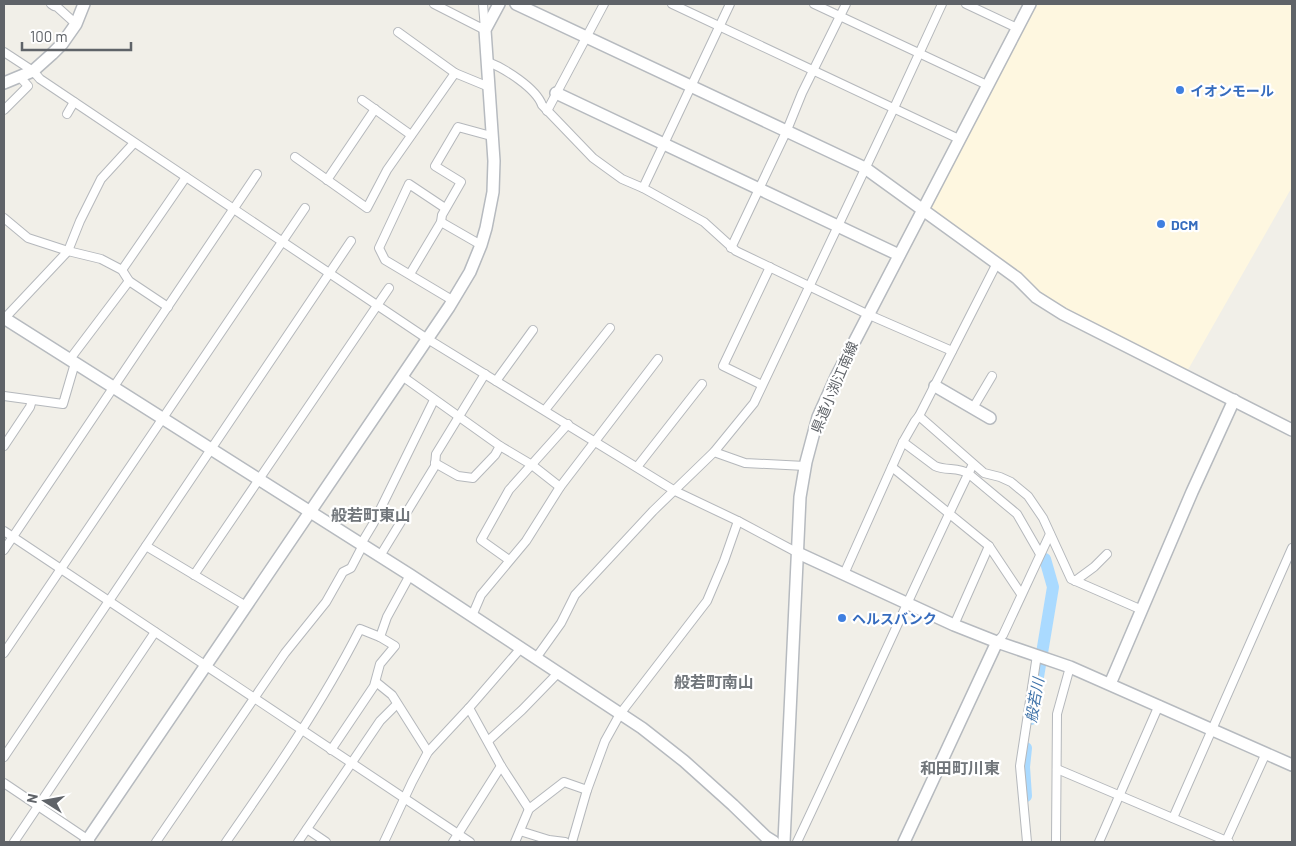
<svg xmlns="http://www.w3.org/2000/svg" width="1296" height="846" font-family="Barlow,'Noto Sans JP',sans-serif">
	<rect width="100%" height="100%" fill="#f1efe8"/>
	<polygon fill="#fef7e0" points="1029,4 1292,4 1292,187 1185,375 1063,314 922,210"/>
	<g fill="none" stroke-linecap="round" stroke-linejoin="round">
		<g stroke="#aadaff" stroke-width="12">
			<polyline points="1031,719 1053,587 1045,559"/>
			<polyline points="1026,748 1024,767 1026,796"/>
		</g>
		<g stroke="#b5b8bc" stroke-width="10">
			<g id="street">
				<polyline points="51,4 54,6 55,5 76,24"/>
				<polyline points="434,4 485,30 483,4"/>
				<polyline points="672,4 959,139"/>
				<polyline points="730,4 643,188 704,222 736,251 867,314 952,351"/>
				<polyline points="814,4 987,85"/>
				<polyline points="966,4 1017,28"/>
				<polyline points="398,32 455,73"/>
				<polyline points="4,52 33,71 40,79 426,338 675,491 738,521 798,553"/>
				<path d="M488,62C504,68 536,88 542,105L593,158L622,179L643,188"/>
				<polyline points="362,100 411,135"/>
				<polyline points="4,110 28,86 20,77"/>
				<polyline points="547,111 604,4"/>
				<polyline points="67,114 74,102"/>
				<polyline points="295,157 367,208 387,170 455,73 489,87"/>
				<polyline points="327,180 375,109"/>
				<polyline points="445,208 409,184 379,248 385,260 452,300"/>
				<polyline points="4,218 28,238 68,251 101,259 122,270 129,281 168,307"/>
				<polyline points="441,222 481,245"/>
				<polyline points="731,248 787,130 802,93 846,4"/>
				<polyline points="122,270 186,177"/>
				<polyline points="410,274 441,222 442,215 461,182 435,166 458,127 491,136"/>
				<polyline points="4,319 68,251 80,221 101,179 134,143"/>
				<polyline points="70,359 129,281"/>
				<polyline points="402,376 500,446 532,465 560,487"/>
				<polyline points="496,381 533,330"/>
				<polyline points="762,385 723,366 770,267"/>
				<polyline points="4,396 63,404 75,363"/>
				<polyline points="973,408 992,376"/>
				<polyline points="545,410 610,328"/>
				<polyline points="919,416 984,473 1000,477 1011,482 1028,496 1043,518 1071,579 1142,610"/>
				<path d="M903,442L935,466C946,471 959,467 969,474L1017,514L1040,554"/>
				<polyline points="4,446 30,407 32,400"/>
				<polyline points="714,452 745,463 805,466"/>
				<polyline points="435,463 458,476 473,478 495,455 500,446"/>
				<polyline points="637,467 702,384"/>
				<polyline points="892,467 989,546 1021,594"/>
				<polyline points="4,531 470,842"/>
				<polyline points="361,544 373,524 434,400"/>
				<polyline points="146,546 246,606"/>
				<polyline points="4,550 257,174"/>
				<polyline points="380,556 435,466 436,454 485,374"/>
				<polyline points="509,560 481,540 509,490 568,424"/>
				<polyline points="844,574 903,442 915,421 919,416 997,263"/>
				<polyline points="194,575 389,288"/>
				<polyline points="1075,581 1094,567 1107,554"/>
				<polyline points="472,616 481,595 526,541 560,487 658,359"/>
				<polyline points="954,625 989,546"/>
				<polyline points="997,642 1003,635 1050,534"/>
				<polyline points="4,653 305,208"/>
				<polyline points="536,658 561,623 575,595 653,511 714,452 754,403 894,108 942,4"/>
				<polyline points="376,682 392,695 428,752"/>
				<polyline points="469,708 501,766 529,809"/>
				<polyline points="488,741 522,710 558,673"/>
				<polyline points="331,750 374,686 380,664 395,646 380,637 387,617 410,575"/>
				<polyline points="4,757 351,241"/>
				<polyline points="1057,769 1229,842"/>
				<polyline points="4,783 90,841"/>
				<polyline points="1173,818 1292,548"/>
				<polyline points="307,829 326,842"/>
				<polyline points="520,831 549,840 565,842"/>
				<polyline points="1226,841 1266,753"/>
				<polyline points="14,842 155,632"/>
				<polyline points="156,842 285,653 326,602 343,572 351,568 363,545"/>
				<path d="M226,842C274,773 322,704 360,629L380,637"/>
				<polyline points="298,842 380,721 397,704"/>
				<polyline points="384,842 412,782 428,752 469,708 521,648"/>
				<polyline points="453,842 501,766"/>
				<polyline points="515,842 529,809 564,782 587,790 605,741 620,714 707,601 724,561 738,521"/>
				<polyline points="572,842 587,790"/>
				<path d="M797,842C857,716 912,589 973,464"/>
				<polyline points="1027,842 1020,766 1037,655"/>
				<polyline points="1056,842 1057,714 1070,667"/>
				<polyline points="1099,842 1159,705"/>
			</g>
		</g>
		<g stroke="#b6babf" stroke-width="14">
			<g id="secondary">
				<polyline points="516,4 865,168 1017,278 1036,297 1063,314 1292,430"/>
				<polyline points="4,83 33,71 52,54 62,44 76,24 84,4"/>
				<polyline points="556,93 899,255"/>
				<polyline points="4,318 410,575 642,728 684,761 733,805 766,837 774,842"/>
				<polyline points="935,386 990,418"/>
				<polyline points="798,553 954,625 997,642 1070,667 1292,765"/>
				<polyline points="1110,684 1192,492 1234,400"/>
				<polyline points="86,842 449,307 470,272 481,245 486,228 493,192 494,161 485,30 499,4"/>
				<polyline points="784,842 800,497 806,462 818,417 836,377 1030,4"/>
				<polyline points="904,842 997,642"/>
			</g>
		</g>
		<use href="#street" stroke="#fff" stroke-width="8"/>
		<use href="#secondary" stroke="#fff" stroke-width="11"/>
	</g>
	<g fill="#3f7fe0" stroke="#fff" stroke-width="2">
		<circle cx="1180" cy="90" r="5"/>
		<circle cx="1161" cy="224" r="5"/>
		<circle cx="842" cy="618" r="5"/>
	</g>
	<g text-anchor="middle" dominant-baseline="central" stroke-width="4.5" stroke-linejoin="round" paint-order="stroke">
		<g font-size="14" font-weight="bold" fill="#366cbe" stroke="#fff" text-anchor="start">
			<text x="1190" y="90">イオンモール</text>
			<text x="1171" y="224">DCM</text>
			<text x="852" y="618">ヘルスバンク</text>
		</g>
		<g font-size="14" fill="#5f6368" stroke="#fff">
			<text transform="translate(834 387) rotate(-67)">県道小渕江南線</text>
		</g>
		<g font-size="15" font-style="italic" fill="#4174aa" stroke="#fff">
			<text transform="translate(1034 700) rotate(-80)">般若川</text>
		</g>
		<g font-size="16" font-weight="bold" fill="#70757a" stroke="#fff">
			<text x="371" y="514">般若町東山</text>
			<text x="714" y="681">般若町南山</text>
			<text x="960" y="767">和田町川東</text>
		</g>
	</g>
	<rect width="1296" height="846" fill="none" stroke="#5f6368" stroke-width="10"/>
	<g transform="translate(45 801) rotate(281)" stroke="#ffffff" stroke-width="4" paint-order="stroke">
	<path d="M0-4L9 19L0 12L-9 19Z" fill="#5f6368"/>
	<text y="-8" font-size="14" font-weight="bold" text-anchor="middle" fill="#5f6368">N</text>
	</g>
	<path d="M22 42v8h109v-8" fill="none" stroke="#5f6368" stroke-width="2.5"/>
	<text x="30" y="42" font-size="15" fill="#5f6368" stroke="#ffffff" stroke-width="4" paint-order="stroke">100 m</text>
</svg>
